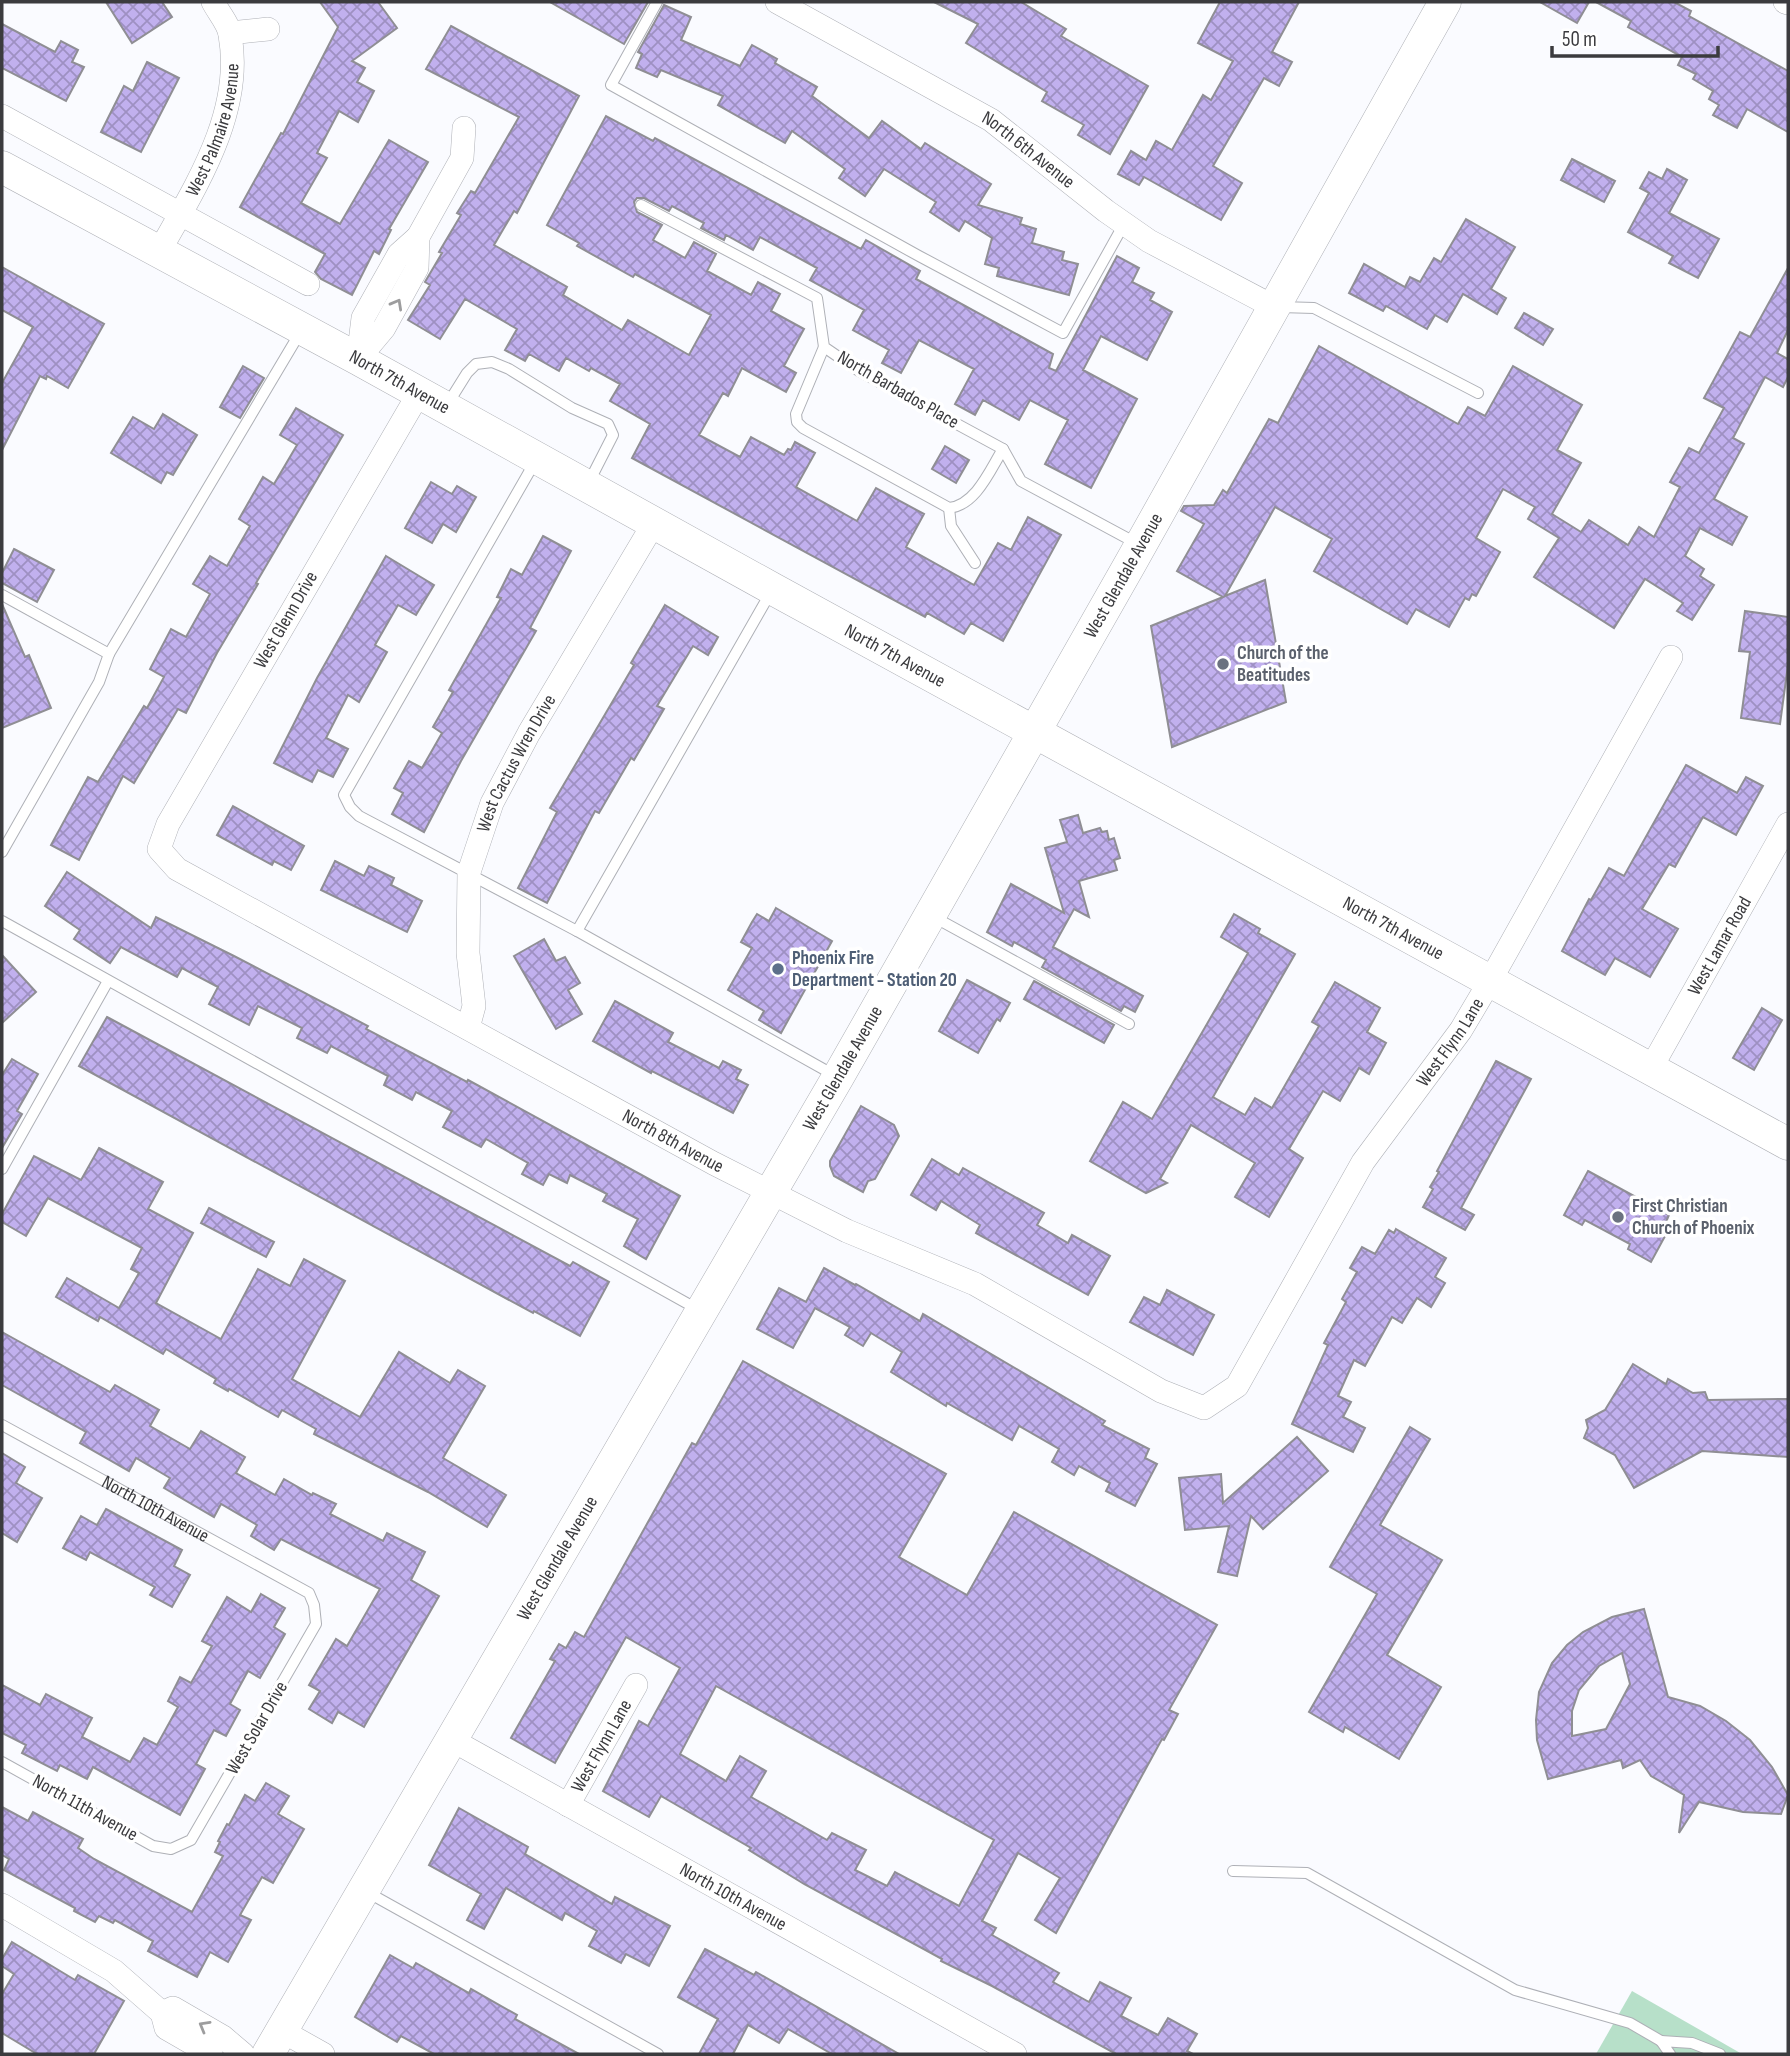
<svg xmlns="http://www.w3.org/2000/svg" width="1790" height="2056" font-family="'Sofia Sans Condensed',sans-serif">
	<defs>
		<pattern id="building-cross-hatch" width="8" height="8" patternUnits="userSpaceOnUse" patternTransform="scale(1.75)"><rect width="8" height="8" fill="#c1b0ee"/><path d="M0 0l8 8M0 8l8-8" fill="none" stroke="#9e90c2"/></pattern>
	</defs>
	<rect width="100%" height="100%" fill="#fafbff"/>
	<polygon fill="#b7e0c9" points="1632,1991 1742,2054 1596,2054"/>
	<g fill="url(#building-cross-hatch)" stroke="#8f8e94" stroke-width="2" fill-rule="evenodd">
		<polygon points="106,2 162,2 172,17 132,43"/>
		<polygon points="320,2 378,2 397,28 352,61 365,68 357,82 374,91 358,122 339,111 317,153 327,158 301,203 340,224 389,140 428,162 389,229 391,230 379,254 374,251 352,295 321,279 315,272 325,254 240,207 281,133 283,134 338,27"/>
		<polygon points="550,2 648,2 624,44"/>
		<polygon points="934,2 1021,2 1066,29 1061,36 1148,86 1110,154 1078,135 1084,125 1042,101 1047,92 966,43 978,24"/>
		<polygon points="1220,2 1299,2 1272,52 1292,62 1279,86 1264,78 1213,166 1242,183 1221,220 1144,177 1139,185 1118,174 1131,151 1146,160 1156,141 1172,150 1203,95 1211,100 1233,61 1198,43"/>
		<polygon points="1540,2 1589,2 1577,23"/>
		<polygon points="1596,2 1674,2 1691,11 1689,16 1788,71 1788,132 1747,109 1737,128 1713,115 1719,105 1709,99 1713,91 1693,79 1696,74 1678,65 1682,57 1628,27 1631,21"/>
		<polygon points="664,5 691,17 681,40 740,66 752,45 777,59 775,63 817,87 812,96 869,138 882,121 921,149 925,143 991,184 978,205 1022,218 1020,224 1036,229 1032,243 1064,252 1062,260 1078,264 1069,295 997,276 999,268 985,264 992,238 965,221 959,231 930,212 936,202 884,169 865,196 839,178 845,169 792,131 785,143 718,105 723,96 661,70 657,77 636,68 642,54 638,52"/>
		<polygon points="2,24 55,52 61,41 78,50 72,62 84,67 66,101 2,68"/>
		<polygon points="451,26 579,96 517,213 514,211 494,245 567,287 563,295 622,330 628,320 689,355 711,315 635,274 633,277 577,246 579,243 547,225 606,116 653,141 655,138 861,249 866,240 920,271 916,279 1053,354 1049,368 1056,371 1117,256 1139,268 1132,282 1154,293 1150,300 1172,312 1147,360 1101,336 1083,370 1137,399 1091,488 1045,464 1068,420 1030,400 1019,420 983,400 975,415 955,404 974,369 919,340 901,373 882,363 889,350 853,330 864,310 810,280 817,268 760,237 753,250 726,235 724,240 701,228 704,223 672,206 669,211 644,198 637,198 634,202 637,212 662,225 653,240 685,258 694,242 716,254 707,271 751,295 758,282 780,294 771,311 804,329 784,366 796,373 786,392 742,368 728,396 723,393 699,435 740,457 751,437 784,455 788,449 791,450 795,442 815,453 796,487 857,521 876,488 924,514 906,547 974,585 998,543 1011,550 1028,517 1061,535 1003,641 971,623 964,634 927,613 925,617 632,458 650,424 610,401 620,384 591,368 589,371 566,358 559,371 529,354 525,361 505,350 517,329 465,299 440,339 408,320 430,285 425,282 442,253 439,252 461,215 457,213 471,191 475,193 519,117 426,69"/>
		<polygon points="147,62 179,78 141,152 101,132 124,86 133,91"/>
		<polygon points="1572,159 1615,181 1604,202 1561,180"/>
		<polygon points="1667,169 1687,180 1669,213 1719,239 1698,278 1669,263 1673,256 1628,232 1649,193 1640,188 1649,172 1662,179"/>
		<polygon points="1466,219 1515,247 1491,289 1506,298 1497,314 1463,294 1447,322 1435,315 1427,329 1386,306 1383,311 1349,293 1364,264 1405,287 1410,277 1420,282 1434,258 1441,262"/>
		<polygon points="2,267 104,324 68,388 47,376 46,379 40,376 2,450 2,383 33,327 2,310"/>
		<polygon points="1788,268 1788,330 1777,353 1788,359 1788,377 1783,387 1765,377 1733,438 1744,444 1714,499 1747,517 1732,545 1700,528 1685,556 1704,569 1700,576 1714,585 1692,620 1677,611 1683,603 1645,579 1614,628 1534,577 1559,538 1528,519 1535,507 1503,489 1476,538 1500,552 1476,596 1472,594 1469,600 1465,598 1449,627 1416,609 1407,624 1314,571 1332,539 1275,507 1225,596 1265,580 1286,702 1172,747 1151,626 1223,597 1177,571 1204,524 1181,511 1184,506 1214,505 1223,490 1227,493 1269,419 1278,423 1319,346 1458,424 1468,407 1485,416 1513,366 1582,405 1557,450 1581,463 1552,514 1581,532 1589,520 1628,545 1639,527 1654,537 1680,487 1670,482 1689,448 1699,453 1724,408 1704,398 1740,332 1750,337"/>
		<polygon points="1524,313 1553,329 1543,345 1515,328"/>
		<polygon points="243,366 264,378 240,418 220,407"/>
		<polygon points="296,408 343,435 256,583 258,584 217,653 186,713 178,709 134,783 123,776 79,860 51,845 88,777 98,782 144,706 147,708 164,677 150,669 171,629 186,637 210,594 193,584 210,556 227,566 250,526 239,519 263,477 274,484 297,445 280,435"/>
		<polygon points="163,414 197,435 173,475 167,472 161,483 111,453 133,417 154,429"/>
		<polygon points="945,446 969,460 956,483 932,469"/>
		<polygon points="431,482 452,494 457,486 476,497 456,532 443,524 432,543 405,528"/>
		<polygon points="543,536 571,551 530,628 536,631 461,761 424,832 392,814 403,793 394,788 409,761 422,768 442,733 433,727 453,692 449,690 501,598 497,597 511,569 522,575"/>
		<polygon points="14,549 54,570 37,602 2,583 2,573"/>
		<polygon points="386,556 434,585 416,615 398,605 375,645 387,652 359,702 348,695 326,738 348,749 333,777 318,770 312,782 274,763 317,678"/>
		<polygon points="2,604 25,657 29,655 51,708 2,728"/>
		<polygon points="665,605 718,637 708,655 693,646 657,706 664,709 634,760 631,758 599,813 595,811 547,903 518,888 557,812 550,808 634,665 631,663"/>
		<polygon points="1745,611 1788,617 1788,665 1780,724 1741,718 1750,652 1739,651"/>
		<polygon points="1686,765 1737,793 1746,777 1763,786 1736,835 1703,817 1675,867 1669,864 1642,909 1678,929 1650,977 1615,958 1605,975 1562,951 1589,899 1591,900 1609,868 1624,876"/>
		<polygon points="233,806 304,846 291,870 274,861 272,865 217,835"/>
		<polygon points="1078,815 1083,833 1100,828 1102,832 1107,831 1109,840 1114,838 1120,858 1114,860 1117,870 1079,881 1089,917 1074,909 1053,947 1143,996 1135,1012 1124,1006 1121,1011 1042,967 1046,960 1014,942 1012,946 987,932 1011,884 1064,913 1045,848 1067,842 1060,820"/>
		<polygon points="335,861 364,876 369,866 394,878 391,885 422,901 407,932 321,890"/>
		<polygon points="67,872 151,928 156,917 234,956 368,1026 366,1029 467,1082 468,1080 680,1196 646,1259 624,1246 638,1219 603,1201 607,1194 570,1175 567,1183 549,1174 543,1185 522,1174 528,1163 486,1139 481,1147 443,1127 452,1111 416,1092 412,1100 384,1085 388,1076 331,1046 327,1053 297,1038 302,1028 258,1006 249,1025 209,1004 218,987 182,968 177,977 121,947 110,963 74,939 80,930 45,906"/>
		<polygon points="776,908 832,941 781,1033 759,1020 764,1011 728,990 752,948 741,942 752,922 757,914 769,921"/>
		<polygon points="1234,914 1260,929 1258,933 1295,954 1213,1097 1245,1115 1255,1098 1272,1108 1319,1026 1312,1022 1335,982 1380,1008 1367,1032 1386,1043 1369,1074 1359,1068 1340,1101 1323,1091 1289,1149 1303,1158 1269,1217 1235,1197 1255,1163 1191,1125 1160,1179 1167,1183 1146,1193 1090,1161 1123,1102 1152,1119 1248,953 1221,937"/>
		<polygon points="544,939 556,961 565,957 580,983 568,990 582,1014 556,1029 514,956"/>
		<polygon points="2,955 36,992 2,1023"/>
		<polygon points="967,980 1010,1003 1000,1021 997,1019 978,1053 939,1031"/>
		<polygon points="1034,981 1114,1025 1104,1043 1024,999"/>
		<polygon points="615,1001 673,1033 668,1042 719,1068 723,1061 741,1070 736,1079 748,1085 733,1113 652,1071 651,1073 593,1041"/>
		<polygon points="1762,1008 1782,1020 1754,1070 1733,1058"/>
		<polygon points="107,1017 570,1266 573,1262 609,1282 580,1336 534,1311 533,1313 79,1066"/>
		<polygon points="12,1059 38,1074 17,1111 22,1114 2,1148 2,1075"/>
		<polygon points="1496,1061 1531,1079 1461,1208 1474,1215 1465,1230 1423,1207 1433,1189 1430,1187 1439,1172 1437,1171"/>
		<polygon points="861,1106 894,1125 899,1136 875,1179 868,1181 863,1192 834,1176 830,1166 830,1161"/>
		<polygon points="99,1148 163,1182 148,1209 193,1233 156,1303 221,1339 258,1269 290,1286 304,1259 345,1281 292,1379 360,1417 399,1352 450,1383 458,1370 485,1386 443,1458 506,1495 487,1527 428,1492 314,1434 316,1429 282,1410 278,1417 229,1389 228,1391 214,1383 216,1379 166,1349 163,1354 100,1317 98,1321 56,1297 67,1278 119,1308 139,1273 131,1269 142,1248 48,1198 26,1236 2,1222 2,1214 34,1156 81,1180"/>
		<polygon points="932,1159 959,1175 963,1168 1044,1213 1037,1225 1068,1243 1072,1235 1110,1256 1088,1295 976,1233 980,1225 941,1201 936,1210 911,1195"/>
		<polygon points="1588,1171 1669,1215 1666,1222 1671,1225 1651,1262 1628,1249 1630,1244 1585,1220 1582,1225 1564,1215"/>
		<polygon points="209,1208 274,1242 266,1257 201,1223"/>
		<polygon points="1396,1229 1446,1258 1435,1277 1445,1283 1431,1307 1417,1298 1402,1323 1392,1317 1365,1366 1354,1360 1338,1396 1351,1402 1343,1417 1365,1428 1353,1452 1292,1424 1328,1345 1324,1343 1346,1302 1342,1299 1357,1272 1350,1268 1362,1247 1375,1254 1389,1230 1394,1233"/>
		<polygon points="824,1268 855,1285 856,1284 920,1321 923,1314 1105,1421 1102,1425 1149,1449 1145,1458 1157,1464 1135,1506 1106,1491 1110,1483 1079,1466 1074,1475 1052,1462 1059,1449 1019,1426 1012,1440 947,1403 946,1406 891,1372 902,1352 871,1333 863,1346 845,1335 850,1327 815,1308 793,1348 757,1329 779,1288 806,1302"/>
		<polygon points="1167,1290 1214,1315 1193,1355 1130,1322 1144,1297 1160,1305"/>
		<polygon points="2,1332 110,1392 115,1385 159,1410 150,1426 190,1449 201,1431 245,1457 236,1473 275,1495 284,1479 312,1495 313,1493 336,1504 330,1514 383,1541 387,1533 425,1552 411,1580 439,1596 364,1727 338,1712 332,1723 309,1709 320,1691 309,1685 336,1639 347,1646 380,1589 281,1539 274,1550 251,1536 257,1525 221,1504 214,1517 164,1488 170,1478 136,1458 129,1471 80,1443 86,1432 2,1385"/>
		<path d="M743,1361L946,1474L899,1557L967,1595L1014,1512L1217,1625L1169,1710L1178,1714L1164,1740L1162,1739L1056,1933L1035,1920L1060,1878L1018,1853L982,1921L996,1928L992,1935L1059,1973L1053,1982L1089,2002L1100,1982L1131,1998L1121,2016L1158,2035L1168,2018L1197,2034L1187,2051L1193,2054H1116L992,1986L941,1961L942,1959L804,1884L749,1850L751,1848L661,1796L649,1817L603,1791L639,1721L648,1726L680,1668L626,1637L555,1763L511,1738L555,1661L550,1659L559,1644L566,1648L575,1632L584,1637L692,1443L696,1445ZM716,1686L994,1840L959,1906L895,1872L887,1886L855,1870L866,1850L832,1833L827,1840L751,1797L766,1771L740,1756L726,1781L680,1754Z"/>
		<polygon points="1633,1364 1666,1384 1668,1379 1693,1393 1705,1392 1708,1400 1788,1399 1788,1457 1702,1451 1634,1488 1615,1455 1584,1438 1588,1428 1586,1420 1605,1410"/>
		<polygon points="1410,1427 1430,1439 1380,1525 1442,1560 1387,1655 1441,1687 1399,1759 1345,1727 1343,1732 1309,1712 1377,1594 1330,1567"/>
		<polygon points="1297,1437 1328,1471 1263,1529 1251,1516 1237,1576 1218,1572 1229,1526 1185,1530 1179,1478 1221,1474 1223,1503"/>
		<polygon points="2,1453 25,1467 16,1483 42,1498 17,1542 2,1533"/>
		<polygon points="106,1509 182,1550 174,1566 190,1575 172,1607 150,1595 155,1587 90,1552 86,1560 63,1548 81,1516 97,1525"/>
		<polygon points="261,1594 285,1608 274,1627 285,1634 260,1678 248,1671 230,1704 240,1710 226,1736 214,1730 196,1764 205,1769 180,1815 93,1767 87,1779 60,1765 57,1771 22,1753 26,1745 2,1733 2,1685 40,1705 46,1694 92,1718 82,1737 130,1762 144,1738 157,1745 178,1707 168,1701 180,1677 191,1683 212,1646 202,1641 227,1597 251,1612"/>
		<path d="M1644,1609L1668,1697L1700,1706L1726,1721L1750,1740L1772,1767L1788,1795L1781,1814L1743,1812L1699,1802L1679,1833L1684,1795L1651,1776L1640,1760L1623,1768L1621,1760L1548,1779L1537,1740L1536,1720L1539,1692L1552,1663L1567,1645L1583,1632L1612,1617ZM1622,1653L1630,1684L1606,1729L1572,1736V1711L1579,1690L1599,1666Z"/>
		<polygon points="266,1783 289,1796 278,1814 304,1829 273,1883 262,1877 240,1915 251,1920 228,1962 210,1952 197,1977 148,1951 153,1941 115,1920 113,1923 99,1916 95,1922 74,1911 75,1908 4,1870 9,1859 2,1855 2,1807 28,1821 33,1812 83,1839 78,1848 94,1859 192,1912 223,1856 215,1852 220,1842 218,1841 227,1824 229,1825 245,1795 255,1801"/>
		<polygon points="459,1808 528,1847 525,1854 612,1904 615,1897 670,1926 649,1966 626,1954 621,1963 589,1946 597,1931 565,1913 562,1920 506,1888 484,1929 467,1920 481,1894 429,1865"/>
		<polygon points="12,1942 75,1980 78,1975 124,2001 94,2054 37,2054 2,2033 2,1994 14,1974 2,1966 2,1959"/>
		<polygon points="705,1949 754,1975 756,1972 899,2054 832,2054 788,2029 779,2043 748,2025 733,2054 699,2054 718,2019 678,1997"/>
		<polygon points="390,1955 413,1968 416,1963 469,1993 471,1989 517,2015 515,2019 579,2054 434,2054 401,2036 397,2042 355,2017"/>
	</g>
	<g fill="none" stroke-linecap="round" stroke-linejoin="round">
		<g stroke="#aeb0b6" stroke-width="12">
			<g id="service">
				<polyline points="657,2 611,85 919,256 1063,333 1124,224"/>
				<polyline points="641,205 817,298 824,347 859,371 1003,449 1021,481 1138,544"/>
				<polyline points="1280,307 1314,308 1478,393"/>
				<path d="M824,347L796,414L797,422L803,428L949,508C976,505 990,470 1003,449"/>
				<polyline points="447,405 467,373 476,364 492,362 509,369 572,408 608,424 613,435 589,482"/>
				<polyline points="536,460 344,795 350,807 359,816 577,931 834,1075"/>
				<polyline points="949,508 951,526 975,563"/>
				<polyline points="2,595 109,654 301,331"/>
				<polyline points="2,852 99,682 109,654"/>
				<polyline points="932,916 1129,1024"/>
				<polyline points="2,921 699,1310"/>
				<polyline points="577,931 772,590"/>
				<polyline points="2,1169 108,981"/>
				<path id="s1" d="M2,1425L309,1593L314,1605L316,1624L191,1840L171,1849L153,1846L2,1762"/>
				<polyline points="1233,1871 1307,1873 1515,1990 1630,2023 1661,2041"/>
				<polyline points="367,1892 658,2054"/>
				<polyline points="1670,2054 1661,2041 1692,2043 1720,2054"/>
			</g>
		</g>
		<g stroke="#aeb0b6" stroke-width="24">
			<g id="minor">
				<path id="s2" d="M777,2L991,120L1106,211L1149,241L1274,307"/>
				<polyline points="1785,2 1788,3"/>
				<polyline points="230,33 268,29"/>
				<polyline points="2,116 308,284"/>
				<path id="s3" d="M159,252C195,187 244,113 230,35C229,24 218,12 213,2"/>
				<polyline points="358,359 363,318 399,254 418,237 462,158 464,128"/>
				<polyline points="358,359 384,328 417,268 418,237"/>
				<path id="s4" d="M419,393L168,824L159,849L177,869L713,1163L847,1231L975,1284L1161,1391L1204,1408L1237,1386L1363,1162L1461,1030L1490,981L1671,657"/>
				<path id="s5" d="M468,1028L474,1006L468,953L469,872L492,803L529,733L654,523"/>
				<path id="s6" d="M1651,1068L1788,824"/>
				<path id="s7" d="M452,1740L1015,2054"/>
				<path id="s8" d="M568,1805L636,1685"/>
				<polyline points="2,1905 114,1971 162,2013 166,2028 211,2054"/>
				<polyline points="162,2013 173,2008 223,2037 243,2054"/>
				<polyline points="282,2031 323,2054"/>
			</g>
		</g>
		<g stroke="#aeb0b6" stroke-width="33">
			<g id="secondary">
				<path id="s9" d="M2,167L358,359L773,589L1788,1144"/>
				<path id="s10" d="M268,2054L838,1077L1130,564L1445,2"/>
			</g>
		</g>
		<use href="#service" stroke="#fff" stroke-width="10"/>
		<use href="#minor" stroke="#fff" stroke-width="23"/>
		<use href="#secondary" stroke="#fff" stroke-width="32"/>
	</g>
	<defs><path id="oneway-chevron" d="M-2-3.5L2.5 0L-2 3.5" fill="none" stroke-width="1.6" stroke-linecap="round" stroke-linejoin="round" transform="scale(1.75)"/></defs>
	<g stroke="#9d9d9e">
		<use href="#oneway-chevron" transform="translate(397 304) rotate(-61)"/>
		<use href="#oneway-chevron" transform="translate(204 2026) rotate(-150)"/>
	</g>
	<g fill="#6b7280" stroke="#fff" stroke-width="2.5">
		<circle cx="1223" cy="664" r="7"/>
		<circle cx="1618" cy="1217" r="7"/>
	</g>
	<circle fill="#5c6f8a" stroke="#fff" stroke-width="2.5" cx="778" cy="969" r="7"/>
	<g text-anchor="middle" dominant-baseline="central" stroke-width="7" stroke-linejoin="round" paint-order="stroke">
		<g font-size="19" fill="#3b3b3e" stroke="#fff">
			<text stroke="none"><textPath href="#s3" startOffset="135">West Palmaire Avenue</textPath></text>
			<text stroke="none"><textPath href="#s2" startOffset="292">North 6th Avenue</textPath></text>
			<text stroke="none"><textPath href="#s9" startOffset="452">North 7th Avenue</textPath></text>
			<text transform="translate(898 390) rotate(30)">North Barbados Place</text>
			<text stroke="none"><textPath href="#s10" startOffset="1708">West Glendale Avenue</textPath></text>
			<text transform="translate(286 620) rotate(-60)">West Glenn Drive</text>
			<text stroke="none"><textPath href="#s9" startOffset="1018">North 7th Avenue</textPath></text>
			<text stroke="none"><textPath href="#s5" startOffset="276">West Cactus Wren Drive</textPath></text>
			<text stroke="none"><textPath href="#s9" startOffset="1586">North 7th Avenue</textPath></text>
			<text stroke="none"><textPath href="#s6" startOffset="140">West Lamar Road</textPath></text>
			<text stroke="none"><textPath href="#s4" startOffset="2158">West Flynn Lane</textPath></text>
			<text stroke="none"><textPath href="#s10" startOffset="1141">West Glendale Avenue</textPath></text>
			<text stroke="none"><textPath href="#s4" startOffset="1118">North 8th Avenue</textPath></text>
			<text stroke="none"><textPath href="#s1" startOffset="175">North 10th Avenue</textPath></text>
			<text stroke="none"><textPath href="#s10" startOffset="574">West Glendale Avenue</textPath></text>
			<text transform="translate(257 1728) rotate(-60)">West Solar Drive</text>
			<text stroke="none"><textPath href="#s8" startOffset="68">West Flynn Lane</textPath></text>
			<text transform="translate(85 1808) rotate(29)">North 11th Avenue</text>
			<text stroke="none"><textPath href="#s7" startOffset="322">North 10th Avenue</textPath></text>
		</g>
		<g font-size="19" font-weight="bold" fill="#5b616d" stroke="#fff" text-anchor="start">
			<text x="1237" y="653">Church of the<tspan x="1237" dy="22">Beatitudes</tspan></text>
			<text x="1632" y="1206">First Christian<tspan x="1632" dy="22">Church of Phoenix</tspan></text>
		</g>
		<g font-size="19" font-weight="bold" fill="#4e5e75" stroke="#fff" text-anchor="start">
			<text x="792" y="958">Phoenix Fire<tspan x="792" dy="22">Department - Station 20</tspan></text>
		</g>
	</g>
	<rect width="1790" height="2056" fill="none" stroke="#3b3b3e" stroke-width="7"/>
	<path d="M1552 46v10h166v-10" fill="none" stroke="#3b3b3e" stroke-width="3.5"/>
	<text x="1562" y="46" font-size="21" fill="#3b3b3e" stroke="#ffffff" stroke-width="5" paint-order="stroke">50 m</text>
</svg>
